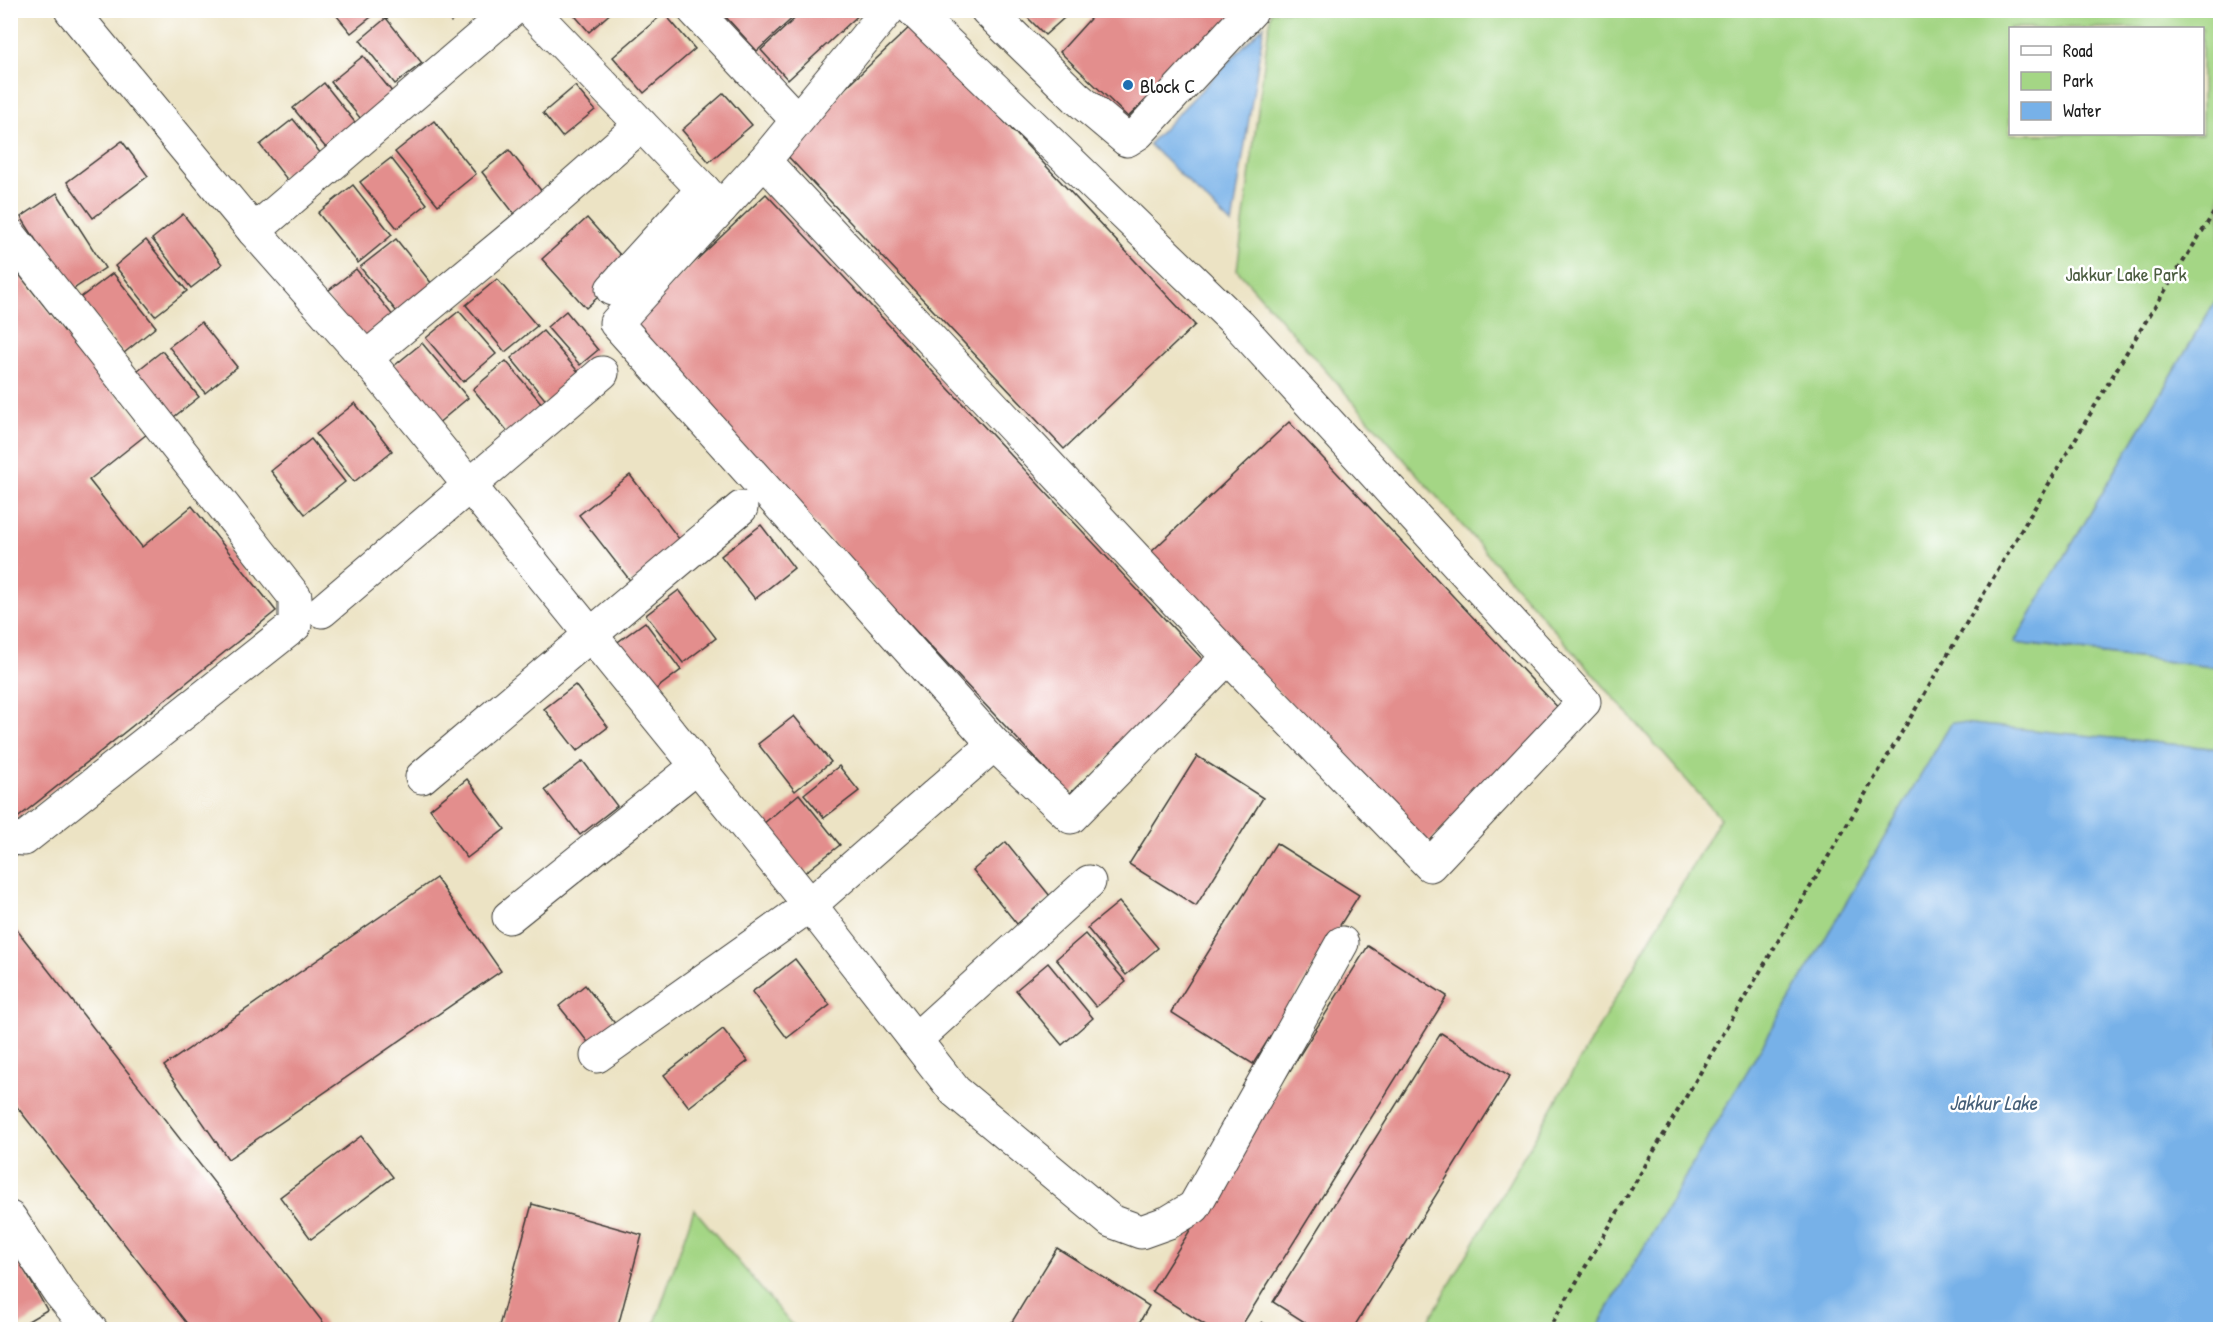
<svg xmlns="http://www.w3.org/2000/svg" width="2231" height="1340" font-family="'Patrick Hand',sans-serif">
	<rect width="100%" height="100%" fill="#fff"/>
	<filter id="ink" filterUnits="userSpaceOnUse"><feTurbulence type="fractalNoise" baseFrequency=".0167" numOctaves="2"/><feDisplacementMap in="SourceGraphic" scale="12" xChannelSelector="R" yChannelSelector="G"/><feConvolveMatrix kernelMatrix="1 2 1 2 8 2 1 2 1" color-interpolation-filters="sRGB"/></filter>
	<filter id="wash" filterUnits="userSpaceOnUse"><feTurbulence type="fractalNoise" baseFrequency=".008" numOctaves="4" result="noise"/><feDisplacementMap in="SourceGraphic" scale="24" xChannelSelector="R" yChannelSelector="G"/><feGaussianBlur stdDeviation="1.35" result="paint"/><feColorMatrix in="noise" values="0 0 0 0 0 0 0 0 0 0 0 0 0 0 0 0 0 1.4 0 .05"/><feComposite in="paint" operator="in"/></filter>
	<g filter="url(#wash)">
		<rect width="100%" height="100%" fill="#ece3c4"/>
		<g fill="#a4d685" stroke="#607950" stroke-width="1.5" fill-rule="evenodd">
			<path d="M1271,11H2220V293L2014,643L2220,668V749L1952,723L1596,1329H1424L1720,818L1237,270ZM2010,28H2202V134H2010Z"/>
			<polygon points="694,1209 790,1323 799,1329 653,1329"/>
		</g>
		<g fill="#77b1e8" stroke="#4a6682" stroke-width="1.5">
			<polygon points="1264,25 1232,225 1149,144"/>
			<polygon points="2220,293 2220,668 2014,643"/>
			<polygon points="1952,722 2220,749 2220,1329 1596,1329"/>
		</g>
		<g id="blocks">
			<g fill="#e38e8d">
				<polygon points="332,10 374,10 376,13 351,33"/>
				<polygon points="441,10 465,10 451,22"/>
				<polygon points="570,10 614,10 589,32"/>
				<polygon points="728,10 801,10 757,51 724,15"/>
				<polygon points="804,10 864,10 788,80 761,50"/>
				<polygon points="1020,10 1073,10 1045,35"/>
				<polygon points="1098,10 1241,10 1128,117 1060,52"/>
				<polygon points="664,13 695,49 644,93 613,57"/>
				<polygon points="386,18 422,63 395,84 360,40"/>
				<polygon points="913,24 1195,325 1064,449 781,149"/>
				<polygon points="363,56 397,98 365,124 331,82"/>
				<polygon points="324,83 361,130 331,154 293,108"/>
				<polygon points="575,86 595,110 562,137 543,113"/>
				<polygon points="724,93 752,125 709,162 682,130"/>
				<polygon points="293,119 326,160 293,187 260,145"/>
				<polygon points="434,121 476,174 438,205 395,152"/>
				<polygon points="122,141 148,176 93,218 67,182"/>
				<polygon points="509,150 543,193 516,216 482,172"/>
				<polygon points="391,158 427,204 397,228 360,182"/>
				<polygon points="353,185 392,235 358,263 318,213"/>
				<polygon points="57,193 105,268 69,292 21,217"/>
				<polygon points="766,194 1207,664 1069,794 628,325"/>
				<polygon points="183,214 222,264 191,288 152,239"/>
				<polygon points="587,218 631,267 586,308 542,259"/>
				<polygon points="396,239 436,289 401,317 360,267"/>
				<polygon points="146,240 187,291 155,316 115,266"/>
				<polygon points="10,263 147,434 89,480 142,547 192,506 276,611 10,824"/>
				<polygon points="356,269 394,317 362,342 324,294"/>
				<polygon points="113,273 156,327 124,353 80,298"/>
				<polygon points="497,279 537,326 505,352 466,305"/>
				<polygon points="459,311 496,354 463,382 426,338"/>
				<polygon points="566,311 598,350 580,365 547,327"/>
				<polygon points="201,322 237,367 205,393 169,347"/>
				<polygon points="543,331 581,375 548,403 511,358"/>
				<polygon points="422,343 468,398 436,425 389,370"/>
				<polygon points="162,351 199,397 170,420 133,374"/>
				<polygon points="506,361 543,405 509,433 473,389"/>
				<polygon points="355,403 392,451 354,482 316,434"/>
				<polygon points="1289,422 1565,715 1424,847 1149,554"/>
				<polygon points="311,439 345,482 305,514 271,471"/>
				<polygon points="630,475 683,544 632,583 579,515"/>
				<polygon points="761,525 794,568 755,599 721,556"/>
				<polygon points="679,590 716,638 683,663 646,615"/>
				<polygon points="645,622 681,670 648,695 611,647"/>
				<polygon points="575,685 608,727 577,751 544,709"/>
				<polygon points="794,716 831,762 795,791 758,744"/>
				<polygon points="1197,756 1263,798 1196,906 1129,864"/>
				<polygon points="583,761 617,806 580,835 545,790"/>
				<polygon points="839,766 859,791 824,818 804,794"/>
				<polygon points="467,779 505,829 467,858 430,809"/>
				<polygon points="799,794 840,845 803,874 763,824"/>
				<polygon points="1006,842 1050,896 1017,924 973,870"/>
				<polygon points="1276,843 1359,895 1253,1064 1171,1012"/>
				<polygon points="436,878 501,971 228,1159 164,1066"/>
				<polygon points="1119,902 1158,948 1126,975 1087,928"/>
				<polygon points="10,921 329,1330 192,1330 10,1098"/>
				<polygon points="1085,934 1126,982 1096,1007 1056,959"/>
				<polygon points="1368,946 1447,996 1239,1330 1213,1330 1152,1291"/>
				<polygon points="795,959 830,1005 787,1038 752,992"/>
				<polygon points="1048,963 1093,1018 1062,1045 1016,990"/>
				<polygon points="585,985 617,1026 591,1046 559,1006"/>
				<polygon points="723,1029 748,1061 689,1107 664,1075"/>
				<polygon points="1441,1033 1510,1076 1352,1330 1317,1330 1273,1302"/>
				<polygon points="361,1136 393,1177 311,1239 280,1197"/>
				<polygon points="532,1204 642,1235 617,1330 498,1330"/>
				<polygon points="10,1245 47,1310 13,1330 10,1330"/>
				<polygon points="1057,1248 1149,1306 1135,1330 1007,1330"/>
				<polygon points="1262,1322 1274,1330 1257,1330"/>
			</g>
		</g>
	</g>
	<g filter="url(#ink)">
		<use href="#blocks" fill-opacity="0" stroke="#3b3a35" stroke-width="1.5"/>
		<g fill="none" stroke-linecap="round" stroke-linejoin="round">
			<g stroke="#3b3a35" stroke-width="35">
				<g id="minor">
					<polyline points="71,10 254,231 366,358 810,905 955,1091 1111,1221 1141,1232 1169,1222 1194,1207 1342,943"/>
					<polyline points="531,10 721,208"/>
					<polyline points="694,10 797,120"/>
					<polyline points="888,10 764,161 616,323 994,744"/>
					<polyline points="987,10 1077,98 1127,140 1138,133 1252,10"/>
					<polyline points="764,161 1228,657"/>
					<polyline points="254,231 512,10"/>
					<polyline points="10,235 295,597 295,625 24,839 10,838"/>
					<polyline points="612,289 703,189"/>
					<polyline points="366,358 534,219 641,125"/>
					<polyline points="322,611 602,373"/>
					<polyline points="422,777 741,508"/>
					<polyline points="509,917 697,766"/>
					<polyline points="915,1040 1089,882"/>
					<polyline points="597,1056 810,905 994,744 1071,817 1228,657 1430,865 1584,702 1239,325 913,10"/>
					<polyline points="10,1218 59,1292 91,1330"/>
				</g>
			</g>
			<polyline stroke="#3b3a35" stroke-width="4" stroke-dasharray="4.5 4.5" stroke-linecap="butt" points="1548,1330 2131,345 2220,203"/>
			<use href="#minor" stroke="#fff" stroke-width="33"/>
		</g>
	</g>
	<circle fill="#1f6fb2" stroke="#fff" stroke-width="2" cx="1128" cy="85" r="6"/>
	<g text-anchor="middle" dominant-baseline="central" stroke-width="5" stroke-linejoin="round" paint-order="stroke">
		<g font-size="20" fill="#1c1c1c" stroke="#fff" text-anchor="start">
			<text x="1140" y="85">Block C</text>
		</g>
		<g font-size="20" fill="#4c5d41" stroke="#fff">
			<text x="2126" y="273">Jakkur Lake Park</text>
		</g>
		<g font-size="21" font-style="italic" fill="#455f78" stroke="#fff">
			<text x="1993" y="1102">Jakkur Lake</text>
		</g>
	</g>
	<rect width="2231" height="1340" fill="none" stroke="#fff" stroke-width="36"/>
	<rect x="2009" y="27" width="195" height="108" fill="#ffffff" stroke="#a4a4a4" stroke-width="1.5"/>
	<rect x="2021" y="46" width="30" height="9" fill="#ffffff" stroke="#a4a4a4" stroke-width="1.5"/>
	<text x="2063" y="57" font-size="18" fill="#1c1c1c">Road</text>
	<rect x="2021" y="72" width="30" height="18" fill="#a4d685" stroke="#a4a4a4" stroke-width="1.5"/>
	<text x="2063" y="87" font-size="18" fill="#1c1c1c">Park</text>
	<rect x="2021" y="102" width="30" height="18" fill="#77b1e8" stroke="#a4a4a4" stroke-width="1.5"/>
	<text x="2063" y="117" font-size="18" fill="#1c1c1c">Water</text>
</svg>
